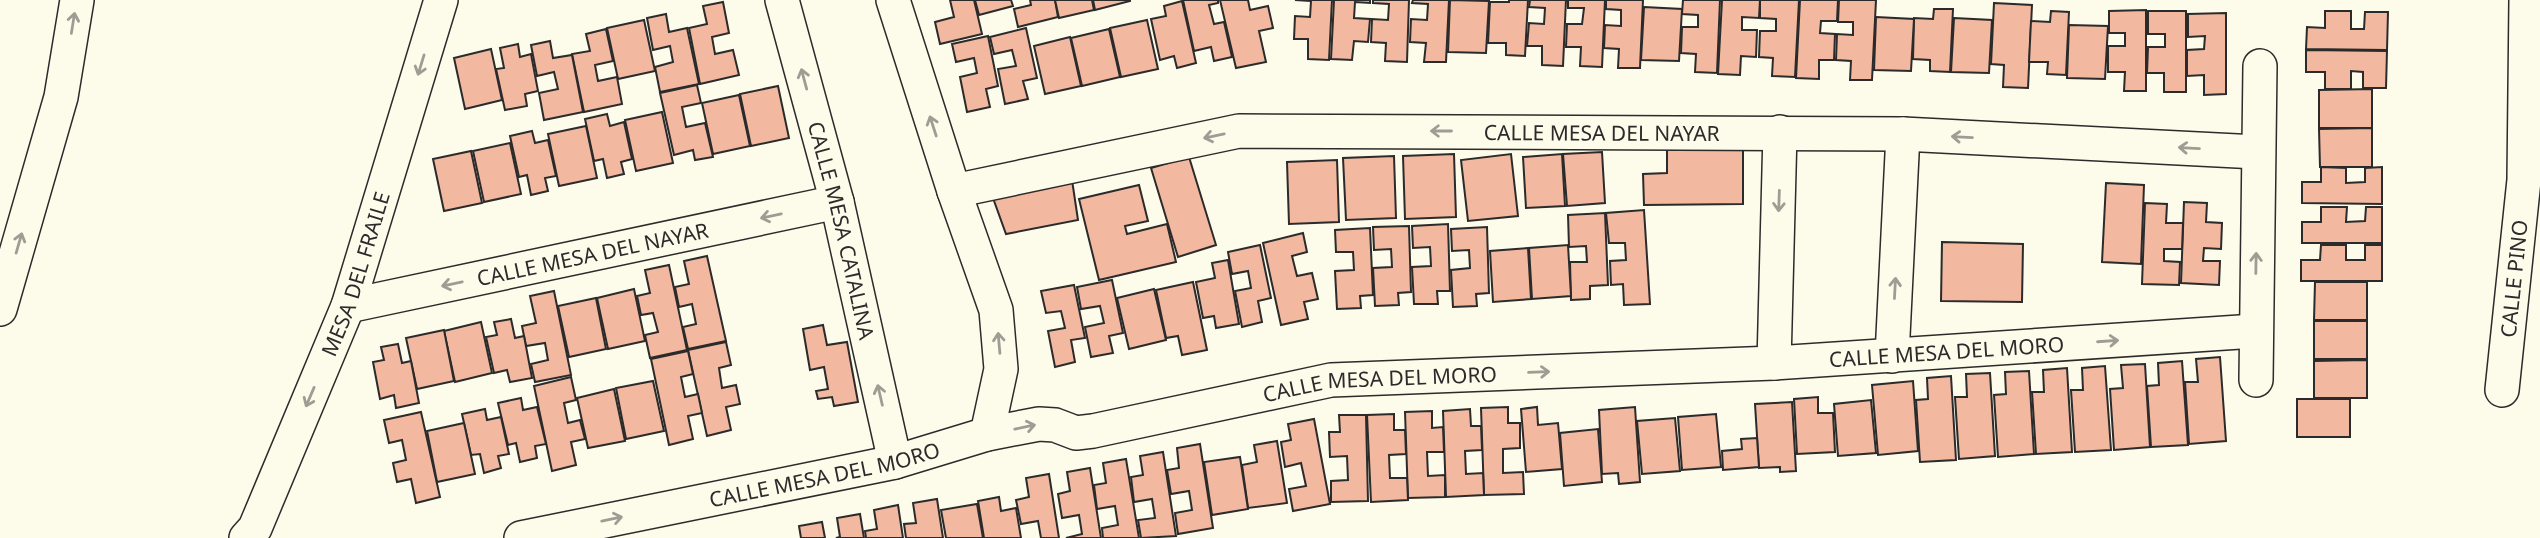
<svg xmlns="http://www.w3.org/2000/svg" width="2540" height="538" font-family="'Noto Sans',sans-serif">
	<rect width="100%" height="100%" fill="#fdfbea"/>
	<g fill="#f2b8a0" stroke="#2b2b2b" stroke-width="2">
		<polygon points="950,0 974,0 982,34 940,44 935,22 954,17"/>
		<polygon points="975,0 1011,0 1013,6 979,15"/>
		<polygon points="1030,0 1055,0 1058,17 1018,27 1014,9 1031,5"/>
		<polygon points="1055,0 1092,0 1094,10 1059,18"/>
		<polygon points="1093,0 1130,0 1130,1 1095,10"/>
		<polygon points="1183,0 1218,0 1218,3 1209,5 1214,24 1224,22 1232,57 1214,61 1211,47 1194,51"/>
		<polygon points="1220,0 1248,0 1250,10 1268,6 1273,28 1259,31 1266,62 1236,68"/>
		<polygon points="1295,0 1332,0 1329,60 1308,59 1308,39 1294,39 1295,16 1310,17 1311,1"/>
		<polygon points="1334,0 1370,0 1370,3 1355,2 1354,18 1370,19 1368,42 1354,41 1352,60 1331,59"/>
		<polygon points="1373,0 1409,0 1407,62 1385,61 1386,43 1371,42 1372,19 1388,20 1389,4 1373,3"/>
		<polygon points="1413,0 1449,0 1446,62 1424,62 1426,43 1410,42 1411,19 1427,20 1428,4 1412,3"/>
		<polygon points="1450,0 1489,1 1486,53 1448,52"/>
		<polygon points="1509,0 1528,0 1525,56 1506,55 1506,43 1488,43 1490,2 1509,2"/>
		<polygon points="1530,0 1566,0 1563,66 1542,65 1542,46 1527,46 1529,23 1544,24 1545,8 1529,7"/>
		<polygon points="1568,0 1605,0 1602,67 1580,66 1581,47 1566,47 1567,24 1582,24 1584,8 1568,8"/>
		<polygon points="1606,0 1643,0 1640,68 1618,68 1619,49 1604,48 1605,25 1621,26 1621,10 1606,9"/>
		<polygon points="1683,0 1720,0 1717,73 1695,72 1696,54 1681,53 1682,27 1698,27 1698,15 1682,14"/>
		<polygon points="1722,0 1760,0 1759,18 1742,17 1742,30 1757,30 1756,57 1741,56 1740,75 1718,74"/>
		<polygon points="1760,0 1799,0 1795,77 1772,76 1773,58 1759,57 1760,31 1776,31 1776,19 1760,18"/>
		<polygon points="1800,0 1838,0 1837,21 1821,21 1820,33 1835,34 1834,60 1819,60 1819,79 1796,78"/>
		<polygon points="1839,0 1876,0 1872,80 1850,80 1851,61 1836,60 1837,34 1853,35 1853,22 1838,22"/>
		<polygon points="1182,1 1196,63 1177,68 1174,56 1160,60 1151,19 1166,16 1164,6"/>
		<polygon points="723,2 729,33 712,37 715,54 733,50 739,75 700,84 689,28 707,24 703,6"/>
		<polygon points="1994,3 2032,5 2028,88 2003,87 2004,65 1991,64"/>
		<polygon points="1644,7 1682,9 1679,61 1641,60"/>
		<polygon points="1934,9 1953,9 1950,72 1930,71 1930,60 1913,59 1914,18 1933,19"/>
		<polygon points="2146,10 2146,91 2124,91 2125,72 2108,72 2108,46 2125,46 2125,33 2109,33 2109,11"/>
		<polygon points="2051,11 2069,12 2066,75 2047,74 2048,62 2029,62 2031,21 2050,22"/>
		<polygon points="2148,11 2186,11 2186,92 2164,92 2164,73 2147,73 2148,47 2165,47 2165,34 2148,34"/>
		<polygon points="2325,11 2351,11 2351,29 2364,29 2365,12 2388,12 2387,50 2306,49 2307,27 2325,28"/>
		<polygon points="2226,13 2226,94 2204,95 2204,75 2187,76 2187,50 2204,49 2205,36 2188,37 2188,14"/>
		<polygon points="666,14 669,32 687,28 699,84 660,92 655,67 673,62 670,46 653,50 647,18"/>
		<polygon points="1876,17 1914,19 1911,71 1874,70"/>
		<polygon points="1954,18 1992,20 1989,73 1951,72"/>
		<polygon points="644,20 655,71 618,79 607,28"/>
		<polygon points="1147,20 1158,69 1121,77 1110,28"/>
		<polygon points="2069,25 2108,26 2105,79 2067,78"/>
		<polygon points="1026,28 1037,78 1023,81 1028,99 1005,104 998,69 1016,66 1012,50 994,54 990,37"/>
		<polygon points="606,29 613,61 595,65 598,81 617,77 622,104 584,112 572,54 590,51 586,34"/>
		<polygon points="1109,29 1120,77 1082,86 1071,38"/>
		<polygon points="988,36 998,86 986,89 990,107 967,112 960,77 977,73 974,58 956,62 952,44"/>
		<polygon points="1070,37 1081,86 1045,94 1034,46"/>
		<polygon points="550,41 553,58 572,55 583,112 544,120 539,93 558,89 554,72 537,76 531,45"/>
		<polygon points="518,44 520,57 531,54 538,91 525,94 527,106 505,110 496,69 504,68 500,48"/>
		<polygon points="491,49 502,100 465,109 454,58"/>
		<polygon points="2306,50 2387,51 2386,88 2363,88 2363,72 2351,71 2351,89 2325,89 2325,72 2306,72"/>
		<polygon points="697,85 701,103 682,107 686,127 705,123 713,157 695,160 693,150 674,155 660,93"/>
		<polygon points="778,86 789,138 751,146 740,94"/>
		<polygon points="2372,89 2372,128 2319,128 2319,90"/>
		<polygon points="739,95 750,146 713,154 702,103"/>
		<polygon points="662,112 673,163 636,171 625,120"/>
		<polygon points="607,114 610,126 624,122 632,159 621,162 624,174 607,178 603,159 594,161 585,119"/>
		<polygon points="586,126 597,178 559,186 548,134"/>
		<polygon points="2372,128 2372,167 2320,167 2319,129"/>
		<polygon points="532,131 535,143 548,140 556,176 545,178 548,191 531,195 527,175 519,177 510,136"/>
		<polygon points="510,143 521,194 484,202 473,151"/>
		<polygon points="1743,147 1743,204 1644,205 1643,174 1667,173 1667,149"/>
		<polygon points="471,151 482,203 444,211 433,159"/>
		<polygon points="1602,152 1605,203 1567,206 1563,154"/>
		<polygon points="1454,154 1456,217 1405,219 1403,156"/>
		<polygon points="1511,154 1518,216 1468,221 1461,160"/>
		<polygon points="1562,154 1565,206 1526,208 1523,157"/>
		<polygon points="1394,156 1396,218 1346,220 1343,158"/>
		<polygon points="1189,157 1216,245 1178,257 1151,168"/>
		<polygon points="1337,160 1339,222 1289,224 1287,162"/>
		<polygon points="2321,167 2346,168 2346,183 2365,182 2365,168 2382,167 2382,204 2302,203 2302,182 2321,182"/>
		<polygon points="1072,180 1078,220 1006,234 993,198"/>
		<polygon points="2106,183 2144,185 2141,264 2102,262"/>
		<polygon points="1139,185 1148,221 1125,226 1127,234 1167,224 1176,262 1099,280 1079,199"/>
		<polygon points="2184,202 2207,203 2206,222 2222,223 2221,249 2204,248 2203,261 2220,261 2219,285 2181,283"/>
		<polygon points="2145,203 2167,204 2166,223 2183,223 2182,249 2164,249 2164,261 2180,262 2179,285 2142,284"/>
		<polygon points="2321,207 2347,207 2346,222 2365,221 2366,207 2382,207 2382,243 2302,243 2302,222 2321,222"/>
		<polygon points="1644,210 1650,304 1624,305 1623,284 1611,285 1610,261 1626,260 1625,243 1609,243 1606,213"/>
		<polygon points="1605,213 1608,285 1590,286 1590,299 1571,300 1570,262 1587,262 1586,246 1569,247 1568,215"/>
		<polygon points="1448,224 1450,291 1437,291 1438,304 1414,304 1412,267 1431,266 1430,247 1413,248 1412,226"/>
		<polygon points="1409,226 1411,292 1398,293 1399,305 1375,306 1373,268 1392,267 1391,249 1374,250 1373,227"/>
		<polygon points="1487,227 1489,293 1476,294 1477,306 1453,307 1451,270 1470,268 1469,250 1452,251 1451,229"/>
		<polygon points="1370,228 1373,295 1360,296 1361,308 1337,309 1335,271 1354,270 1353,252 1336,252 1335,230"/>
		<polygon points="1303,233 1307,252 1292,256 1297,276 1312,273 1318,299 1304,302 1308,319 1281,325 1263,243"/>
		<polygon points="1942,242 2023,244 2022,302 1941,301"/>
		<polygon points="1260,245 1271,298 1258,301 1262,322 1242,327 1235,291 1251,288 1248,271 1232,274 1228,252"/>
		<polygon points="1568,245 1571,296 1532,299 1529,248"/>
		<polygon points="2321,245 2346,245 2346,260 2365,260 2365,245 2382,245 2382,281 2301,281 2301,260 2320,260"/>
		<polygon points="1528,248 1531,299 1493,302 1490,251"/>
		<polygon points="707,256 726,341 688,349 683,327 696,324 692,304 679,307 675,287 689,284 684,261"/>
		<polygon points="1228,260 1239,324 1216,328 1214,316 1203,318 1196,282 1215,278 1212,263"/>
		<polygon points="669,265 687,350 650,358 645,335 658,332 653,313 641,315 637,296 650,293 645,270"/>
		<polygon points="1112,280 1123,333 1109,336 1113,353 1091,357 1085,327 1104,323 1100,306 1081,309 1077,287"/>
		<polygon points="1193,282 1207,350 1182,355 1178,336 1166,338 1156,290"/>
		<polygon points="2315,282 2367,282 2367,320 2314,320"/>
		<polygon points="1074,285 1085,338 1071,340 1075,362 1055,367 1048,331 1065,328 1061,311 1046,313 1041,291"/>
		<polygon points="634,289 645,341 608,349 597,298"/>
		<polygon points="1154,289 1166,340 1129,349 1117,298"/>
		<polygon points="554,291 571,375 535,382 531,364 548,360 545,343 526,346 522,326 536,323 530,296"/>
		<polygon points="596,298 606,349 569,357 558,306"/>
		<polygon points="511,319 515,338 524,336 532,378 510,382 507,370 494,373 486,337 497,335 494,322"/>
		<rect x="2314" y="321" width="53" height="38"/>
		<polygon points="481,322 492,373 455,382 444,331"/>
		<polygon points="823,325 827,345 847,342 858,402 834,406 832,397 818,399 816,391 828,389 824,367 810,370 803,329"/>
		<polygon points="444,330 454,381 417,389 406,338"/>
		<polygon points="726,342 731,365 719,368 722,388 736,385 740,404 726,407 731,430 707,436 688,350"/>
		<polygon points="398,344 402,363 411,361 419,403 396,408 394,395 380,399 373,362 384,360 381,347"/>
		<polygon points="688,351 693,374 681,377 685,397 698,394 702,413 688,416 693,439 669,445 651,359"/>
		<polygon points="2220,357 2226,441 2189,444 2185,382 2198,382 2196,359"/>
		<polygon points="2367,360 2367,398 2314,398 2314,361"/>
		<polygon points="2182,361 2188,445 2151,447 2147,386 2159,385 2158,363"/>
		<polygon points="2145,364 2150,447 2114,450 2110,389 2123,388 2121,365"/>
		<polygon points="2105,366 2111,450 2075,452 2071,390 2083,390 2082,368"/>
		<polygon points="2067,368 2072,452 2036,454 2032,392 2044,392 2043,370"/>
		<polygon points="2029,371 2034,454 1998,457 1994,395 2006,394 2005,372"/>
		<polygon points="1990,373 1995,456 1959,459 1955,397 1967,397 1966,374"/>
		<polygon points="1951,376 1956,460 1920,462 1916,400 1928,399 1927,378"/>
		<polygon points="571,377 576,400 564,403 568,423 580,420 585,439 571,442 576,465 552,471 534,386"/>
		<polygon points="653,381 664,431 626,439 616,388"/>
		<polygon points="1913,381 1918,451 1878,455 1872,385"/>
		<polygon points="614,389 625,441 588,448 577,398"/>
		<polygon points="1818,397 1818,413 1833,413 1835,452 1797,454 1794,399"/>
		<polygon points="521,398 523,410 537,407 546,444 535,446 537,458 520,462 516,443 508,445 498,403"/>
		<rect x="2297" y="399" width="53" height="38"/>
		<polygon points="1871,400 1876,453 1838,456 1834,404"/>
		<polygon points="1792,402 1796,471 1780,472 1780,467 1759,468 1755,404"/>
		<polygon points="1508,407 1508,423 1520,423 1520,448 1503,449 1503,473 1523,472 1524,494 1484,495 1481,408"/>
		<polygon points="1537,407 1538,425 1558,423 1562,469 1526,472 1521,409"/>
		<polygon points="1635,407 1640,482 1619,484 1618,473 1602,474 1599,410"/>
		<polygon points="485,409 487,420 501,417 509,454 498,456 501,468 484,473 480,454 471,455 462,414"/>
		<polygon points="1470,409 1471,426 1481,426 1482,450 1465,451 1466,474 1483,473 1484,495 1446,497 1443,411"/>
		<polygon points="1432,411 1432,428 1443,427 1444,452 1427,452 1428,476 1445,475 1445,497 1408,498 1405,412"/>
		<polygon points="421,412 440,497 416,503 411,479 397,482 393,463 406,460 402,440 389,443 384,420"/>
		<polygon points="1394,414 1394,430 1405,430 1406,454 1389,455 1390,478 1407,478 1408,500 1371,502 1367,415"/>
		<polygon points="1716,414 1721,467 1682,470 1678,417"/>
		<polygon points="1339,415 1366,415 1368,501 1331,502 1331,481 1348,480 1347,456 1330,457 1329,432 1340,432"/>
		<polygon points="1675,418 1680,471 1642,474 1637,421"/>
		<polygon points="1314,419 1330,504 1293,511 1289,489 1306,486 1301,463 1285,467 1281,442 1291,440 1288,424"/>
		<polygon points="464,423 475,474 437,482 427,431"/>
		<polygon points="1598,429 1602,482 1564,486 1560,433"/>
		<polygon points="1757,438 1759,467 1723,470 1722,451 1742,449 1741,439"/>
		<polygon points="1277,441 1287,503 1248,508 1242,465 1257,462 1254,445"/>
		<polygon points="1200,444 1213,528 1178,534 1175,513 1192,510 1189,491 1171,494 1167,470 1179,468 1177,448"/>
		<polygon points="1163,452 1176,536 1141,538 1138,520 1155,518 1152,499 1134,502 1131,477 1143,475 1140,456"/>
		<polygon points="1240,457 1248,509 1212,515 1204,462"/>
		<polygon points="1126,459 1139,538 1103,538 1102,528 1118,525 1115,506 1097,509 1094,485 1106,483 1103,463"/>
		<polygon points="1090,468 1101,538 1066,538 1082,534 1079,515 1062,518 1058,494 1070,491 1067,472"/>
		<polygon points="1049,474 1059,538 1041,538 1038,521 1021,524 1016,500 1029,497 1026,478"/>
		<polygon points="999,497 1001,511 1016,508 1021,538 984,538 978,501"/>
		<polygon points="937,499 943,538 906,538 904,524 916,523 913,503"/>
		<polygon points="977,504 983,538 946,538 941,510"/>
		<polygon points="898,505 903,538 866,538 865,531 877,529 874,510"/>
		<polygon points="860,514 864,538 836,538 840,537 837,518"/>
		<polygon points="822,522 825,538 801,538 799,526"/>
	</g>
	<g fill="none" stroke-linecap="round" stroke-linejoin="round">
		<g stroke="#2b2b2b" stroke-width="36">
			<g id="minor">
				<path id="s1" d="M782,0L837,202L895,462"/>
				<polyline points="893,0 954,191 996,310 1001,369 987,434"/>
				<path id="s2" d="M954,191L1239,131L1903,134L2257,152"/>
				<path id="s3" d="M348,306L837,202"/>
				<polyline points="0,309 61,97 77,0"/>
				<polyline points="1892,356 1903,134"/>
				<polyline points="1774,363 1780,132"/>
				<polyline points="2256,380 2260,66"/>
				<path id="s4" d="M2502,390L2524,180L2526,0"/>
				<path id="s5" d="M246,538L255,528L348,306L441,0"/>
				<path id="s6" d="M521,538L895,462L987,434L1039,424L1055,425L1076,433L1093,431L1331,380L1774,363L2255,331"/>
			</g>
		</g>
		<use href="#minor" stroke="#fdfbea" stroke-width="33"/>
	</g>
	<defs><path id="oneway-shaft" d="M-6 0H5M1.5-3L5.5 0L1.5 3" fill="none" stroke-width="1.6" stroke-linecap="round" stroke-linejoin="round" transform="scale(1.75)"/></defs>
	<g stroke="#9e9d94">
		<use href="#oneway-shaft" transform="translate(73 23) rotate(-81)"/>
		<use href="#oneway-shaft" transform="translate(421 65) rotate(107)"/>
		<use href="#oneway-shaft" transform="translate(804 79) rotate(-105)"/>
		<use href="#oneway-shaft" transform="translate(933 126) rotate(-108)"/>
		<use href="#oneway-shaft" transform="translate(1441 131) rotate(-180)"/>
		<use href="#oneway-shaft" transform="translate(1214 136) rotate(168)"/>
		<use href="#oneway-shaft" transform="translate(1962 137) rotate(-177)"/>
		<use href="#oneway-shaft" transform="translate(2189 148) rotate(-177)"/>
		<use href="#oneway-shaft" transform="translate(1779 201) rotate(92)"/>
		<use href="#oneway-shaft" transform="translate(771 216) rotate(168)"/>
		<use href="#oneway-shaft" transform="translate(19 243) rotate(-74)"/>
		<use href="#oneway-shaft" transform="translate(2256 263) rotate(-89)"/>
		<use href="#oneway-shaft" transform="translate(452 284) rotate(168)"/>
		<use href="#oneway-shaft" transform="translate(1895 288) rotate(-87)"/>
		<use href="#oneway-shaft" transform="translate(2108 341) rotate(-4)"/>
		<use href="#oneway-shaft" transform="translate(999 343) rotate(-95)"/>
		<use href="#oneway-shaft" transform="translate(1539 372) rotate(-2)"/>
		<use href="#oneway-shaft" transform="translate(880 395) rotate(-103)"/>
		<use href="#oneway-shaft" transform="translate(310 397) rotate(113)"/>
		<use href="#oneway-shaft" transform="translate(1025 427) rotate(-12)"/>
		<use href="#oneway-shaft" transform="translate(612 519) rotate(-12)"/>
	</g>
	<g text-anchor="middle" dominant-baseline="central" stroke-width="5" stroke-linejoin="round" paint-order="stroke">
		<g font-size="21" fill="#2b2b2b" stroke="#fdfbea">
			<text stroke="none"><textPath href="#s2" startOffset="654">CALLE MESA DEL NAYAR</textPath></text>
			<text stroke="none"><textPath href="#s1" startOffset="238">CALLE MESA CATALINA</textPath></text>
			<text stroke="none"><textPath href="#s3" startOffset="250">CALLE MESA DEL NAYAR</textPath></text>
			<text stroke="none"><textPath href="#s5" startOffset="287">MESA DEL FRAILE</textPath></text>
			<text stroke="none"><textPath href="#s4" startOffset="112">CALLE PINO</textPath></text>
			<text stroke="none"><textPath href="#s6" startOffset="1446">CALLE MESA DEL MORO</textPath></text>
			<text stroke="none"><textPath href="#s6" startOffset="878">CALLE MESA DEL MORO</textPath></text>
			<text stroke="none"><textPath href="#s6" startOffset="310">CALLE MESA DEL MORO</textPath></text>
		</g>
	</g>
</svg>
